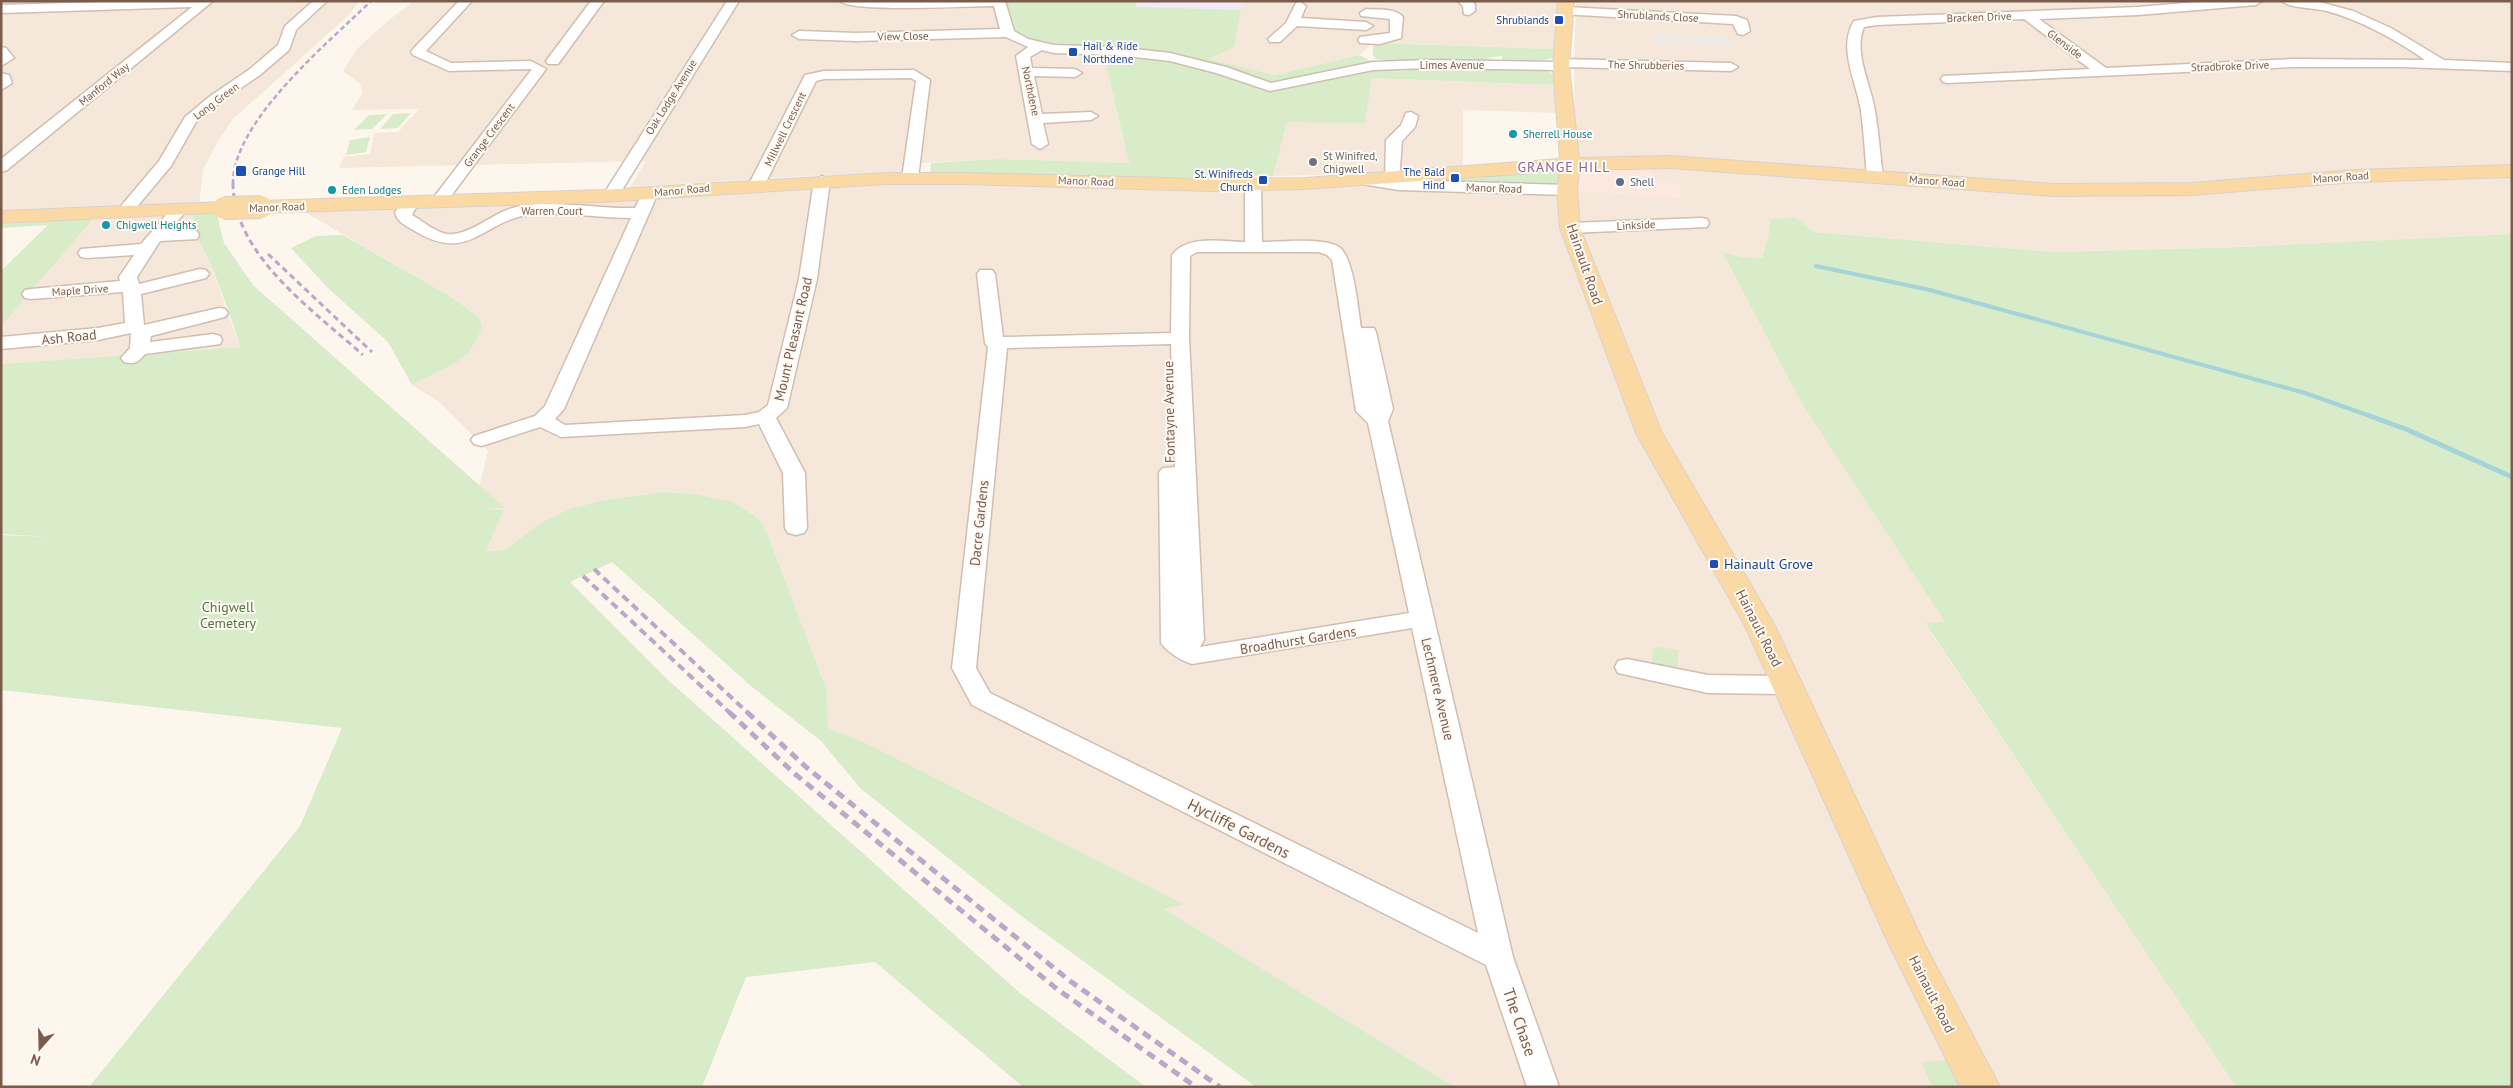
<svg xmlns="http://www.w3.org/2000/svg" width="2513" height="1088" font-family="'PT Sans',sans-serif">
	<rect width="100%" height="100%" fill="#fdf6ec"/>
	<g fill="#f5e8da">
		<polygon points="1,1 359,1 350,14 233,119 218,141 203,170 199,204 1,214"/>
		<polygon points="414,1 993,1 1002,32 1031,50 1069,55 1103,51 1129,163 997,159 905,164 904,173 824,175 630,187 646,161 339,168 344,157 370,154 374,133 398,132 419,109 352,110 363,92 360,84 343,71 357,49 385,23"/>
		<polygon points="1137,1 1559,1 1556,49 1373,43 1359,55 1275,75 1207,59 1135,7"/>
		<polygon points="1576,1 2512,1 2512,234 2267,246 2053,252 1814,232 1793,217 1770,219 1769,233 1762,258 1742,257 1722,252 1802,404 1946,623 1925,624 2236,1087 1455,1087 1163,909 1182,904 866,743 828,728 827,691 768,535 760,520 694,494 663,492 605,500 540,523 505,550 486,551 504,510 474,508 488,451 439,402 412,385 454,364 479,317 448,295 303,211 811,186 936,183 1152,189 1369,186 1555,193 1576,202 1574,68"/>
		<polygon points="1372,78 1555,85 1559,113 1463,110 1463,167 1359,174 1273,176 1287,121 1365,123"/>
		<polygon points="194,213 192,222 194,231 208,258 240,347 1,364 1,319 27,284 92,220"/>
	</g>
	<polygon fill="#fde8e0" points="1649,168 1655,181 1680,184 1680,198 1578,191 1580,176 1587,171"/>
	<polygon fill="#efe9e4" points="1653,34 1730,38 1733,47 1654,43"/>
	<polygon fill="#f3e8fa" points="1137,1 1242,1 1241,10 1135,7"/>
	<g fill="#d8ecc9">
		<path d="M1006,1H1137L1135,7L1241,10L1234,47L1208,59L1275,75L1359,55L1385,68H1412L1392,72L1437,67L1542,69L1554,74L1555,85L1372,78L1365,123L1287,122L1273,176L1134,178L993,173H930L931,163L997,159L1129,163L1103,51C1071,48 1035,48 1008,30Z"/>
		<polygon points="1373,43 1556,49 1555,57 1541,61 1502,61 1502,56 1486,58 1499,61 1393,61 1376,59 1373,55"/>
		<polygon points="411,113 398,128 380,129 393,114"/>
		<polygon points="387,114 372,129 354,130 369,115"/>
		<polygon points="370,137 366,152 346,155 350,140"/>
		<polygon points="1555,171 1560,173 1561,188 1381,181"/>
		<path d="M194,213L217,214L224,243L253,285L505,508H485L504,510L486,551L505,550L540,523L570,509L605,500L663,492L694,494L733,502L760,520L768,535L827,691L828,728L866,743L1183,904L1164,909L1455,1087H1256L1020,915L860,788L821,741L751,686L612,562L570,582L667,679L1020,993L1146,1087H1023L875,962L746,977L702,1087H89L300,826L342,728L1,690V535L52,537L1,534V364L240,347C232,318 220,288 209,260C202,244 190,231 194,213Z"/>
		<polygon points="1794,217 1814,232 2053,252 2241,247 2512,234 2512,1087 2236,1087 1925,623 1945,622 1802,404 1722,252 1742,257 1762,258 1769,233 1770,219"/>
		<polygon points="70,220 92,220 1,326 1,271 48,225 1,228 1,224"/>
		<polygon points="343,235 448,295 479,317 482,327 477,339 468,353 454,364 412,385 388,342 327,287 291,248 316,236"/>
		<polygon points="1659,647 1678,650 1678,671 1652,664 1653,649"/>
		<polygon points="1957,1060 1970,1087 1932,1087 1922,1062"/>
	</g>
	<g fill="none" stroke-linecap="round" stroke-linejoin="round">
		<polyline stroke="#a5d3da" stroke-width="4" points="1816,266 1930,290 2305,393 2373,417"/>
		<polyline stroke="#a5d3da" stroke-width="5" points="2370,416 2408,430 2512,477"/>
		<g stroke="#d1beb0" stroke-width="3">
			<g id="minor">
				<polygon points="135,1 213,1 7,170 1,172 1,159 192,7 1,13 1,5"/>
				<polygon points="313,1 327,1 296,30 289,50 260,75 219,103 196,122 171,166 130,215 118,215 116,212 159,161 185,117 209,97 250,69 278,45 285,26"/>
				<polygon points="459,1 472,1 426,51 451,63 531,61 546,69 445,204 439,206 431,201 532,69 449,71 413,55 411,52 413,49"/>
				<polygon points="591,1 604,1 558,64 548,64 546,61"/>
				<polygon points="727,1 739,1 619,195 617,198 605,198 603,195"/>
				<path d="M840,1H1005L1014,31L1028,39L1054,45L1117,47L1170,53L1226,67L1271,83L1373,62L1428,60L1555,62L1561,59L1731,63L1738,67L1731,71L1567,67L1561,70L1428,68L1373,70L1270,91L1216,73L1170,61L1117,55L1054,53L1042,50L1030,57L1032,68L1075,69L1082,73L1075,77L1034,76L1042,114L1091,112L1098,116L1091,120L1043,123L1048,144L1040,149L1032,144L1016,56L1028,47L1006,37L856,41L799,39L792,35L799,31L856,33L1000,29L994,6C971,6 851,13 840,1Z"/>
				<polygon points="1458,1 1472,1 1475,5 1475,11 1469,15 1464,14 1463,6"/>
				<path d="M2208,1H2262L2256,5L2138,15L2039,19L2106,68L2293,59L2425,60C2395,39 2362,21 2327,11C2316,8 2288,8 2282,1H2316L2353,11L2391,28L2444,60L2512,63V71L2403,67H2293L1948,83L1943,82L1941,79L1943,76L2090,69L2024,19L1877,25L1864,27C1853,52 1871,85 1875,111C1879,133 1880,155 1883,177L1875,182L1867,177C1865,155 1864,133 1861,111C1857,83 1837,48 1854,21L1877,17L2138,7Z"/>
				<polygon points="1300,2 1306,6 1301,18 1366,22 1373,26 1366,30 1297,26 1280,42 1270,42 1268,39 1286,23 1296,3"/>
				<polygon points="1566,7 1736,16 1747,20 1750,31 1743,35 1738,34 1733,24 1561,14 1560,11"/>
				<path d="M1366,9C1378,10 1395,8 1403,17L1401,38L1380,44L1360,43L1358,40L1360,37L1390,33V19L1361,16L1360,13Z"/>
				<polygon points="1,47 6,48 14,58 1,66"/>
				<polygon points="914,70 930,80 918,178 916,181 904,181 902,178 916,81 911,78 824,79 816,81 765,184 763,187 751,187 749,184 805,75 824,71"/>
				<polygon points="1,73 9,75 12,83 1,90"/>
				<polygon points="1411,112 1418,116 1415,127 1402,141 1399,180 1567,185 1575,190 1567,195 1399,190 1356,183 1354,180 1356,177 1385,178 1386,140 1401,125 1406,113"/>
				<path d="M822,176L830,181L817,279L787,408L776,418L805,473L807,528L804,533L796,535L788,533L785,528L783,473L759,424L745,427L561,437L540,427L488,444L481,446L474,444L471,440L474,436L535,416L545,406L631,218C599,218 567,212 535,214C482,218 471,266 413,230C405,225 397,222 395,212L405,199H417L419,202L412,215C423,221 439,236 453,234C475,232 496,210 520,206C558,200 597,209 635,208L644,190H656L658,193L564,409L555,419L565,425L745,415L759,412L768,405L799,279L814,181Z"/>
				<path d="M1253,180L1261,185L1262,242C1282,242 1323,237 1339,247C1354,257 1358,310 1361,328H1374L1376,332L1393,409L1388,421L1513,957L1559,1087H1527L1486,965L972,705L952,668L988,347L985,343L977,274L980,270H992L995,274L1003,337L1171,333L1172,255C1187,234 1223,242 1245,242V185ZM1197,252H1319L1327,255L1332,260L1356,411L1368,423L1409,613L1200,647L1204,640L1189,338L1190,256ZM1171,344L1175,467L1163,468L1159,472L1161,643C1167,652 1182,661 1192,664L1412,628L1478,933L990,693L976,668L1007,348Z"/>
				<path d="M179,205L187,210L169,231H197L199,235L197,239L160,241L137,277L139,284L200,269L206,270L209,274L206,278L141,294L144,325L219,308L225,309L228,313L225,317L151,336L150,342L213,334L220,336L222,340L220,344L145,354C138,362 135,365 124,362L121,358L130,348L131,333L98,340L1,349V337L98,328L125,323L123,292L31,299L25,298L22,294L25,290L31,289L120,281L119,277L134,255L87,258L81,257L78,253L81,249L141,244L173,207Z"/>
				<polygon points="1701,218 1707,219 1709,223 1707,227 1570,233 1564,232 1562,228 1564,224 1570,223"/>
				<polygon points="1627,659 1708,675 1787,676 1796,679 1800,685 1796,691 1787,694 1708,693 1618,673 1615,667 1618,661"/>
			</g>
		</g>
		<g stroke="#dad1cd" stroke-width="2">
			<g id="major">
				<polygon points="1558,1 1574,1 1569,66 1579,158 1670,156 2054,184 2192,183 2355,170 2512,165 2512,177 2355,182 2192,195 2054,196 1670,168 1579,170 1577,190 1580,228 1662,433 1775,626 1925,945 2000,1087 1960,1087 1891,949 1745,626 1636,433 1560,228 1557,190 1560,171 1305,189 1211,191 962,184 886,184 602,202 261,213 254,211 251,207 254,203 261,201 602,190 886,173 962,173 1211,179 1305,178 1560,159 1553,66"/>
				<polygon points="224,202 231,204 234,208 231,212 1,223 1,211"/>
			</g>
		</g>
		<use href="#minor" fill="#fff" fill-rule="evenodd"/>
		<use href="#major" fill="#fbd9a5" fill-rule="evenodd"/>
		<path stroke="#b9a8c9" stroke-width="2.5" stroke-dasharray="5 3" stroke-linecap="butt" d="M233,184C232,122 328,43 371,1"/>
		<g stroke="#b9a8c9" stroke-width="3" stroke-dasharray="6 4" stroke-linecap="butt">
			<path d="M233,183C233,255 314,311 363,355"/>
			<polyline points="268,254 372,352"/>
		</g>
		<g stroke="#b9a8c9" stroke-width="4" stroke-dasharray="8 5" stroke-linecap="butt">
			<polyline points="594,569 748,713"/>
			<polyline points="583,576 730,713"/>
		</g>
		<g stroke="#b9a8c9" stroke-width="5" stroke-dasharray="9 6" stroke-linecap="butt">
			<polyline points="729,712 795,774 1057,989 1196,1087"/>
			<polyline points="747,712 806,767 1070,981 1220,1087"/>
		</g>
		<g stroke="#dad1cd" stroke-width="24" stroke-linecap="butt">
			<polyline id="major-bridge" points="224,208 261,207"/>
		</g>
		<use href="#major-bridge" stroke="#fbd9a5" stroke-width="22"/>
	</g>
	<g fill="#1a4fb4" stroke="#fffaf3" stroke-width="2">
		<rect x="1554" y="15" width="10" height="10" rx="2.5"/>
		<rect x="1068" y="47" width="10" height="10" rx="2.5"/>
		<rect x="235" y="165" width="12" height="12" rx="2.5"/>
		<rect x="1450" y="173" width="10" height="10" rx="2.5"/>
		<rect x="1258" y="175" width="10" height="10" rx="2.5"/>
		<rect x="1709" y="559" width="10" height="10" rx="2.5"/>
	</g>
	<g fill="#0f9aa8" stroke="#fffaf3" stroke-width="2">
		<circle cx="1513" cy="134" r="5"/>
		<circle cx="332" cy="190" r="5"/>
		<circle cx="106" cy="225" r="5"/>
	</g>
	<circle fill="#6b7280" stroke="#fffaf3" stroke-width="2" cx="1313" cy="162" r="5"/>
	<circle fill="#5c6f8a" stroke="#fffaf3" stroke-width="2" cx="1620" cy="182" r="5"/>
	<g text-anchor="middle" dominant-baseline="central" stroke-width="4" stroke-linejoin="round" paint-order="stroke">
		<g font-size="11" fill="#7a5c4d" stroke="#fffaf3">
			<text transform="translate(1658 16) rotate(3)">Shrublands Close</text>
			<text transform="translate(1979 17) rotate(-2)">Bracken Drive</text>
			<text transform="translate(903 36) rotate(-1)">View Close</text>
			<text transform="translate(2065 44) rotate(37)">Glenside</text>
			<text x="1452" y="65">Limes Avenue</text>
			<text transform="translate(1646 65) rotate(1)">The Shrubberies</text>
			<text transform="translate(2230 66) rotate(-2)">Stradbroke Drive</text>
			<text transform="translate(104 84) rotate(-39)">Manford Way</text>
			<text transform="translate(1031 91) rotate(78)">Northdene</text>
			<text transform="translate(671 97) rotate(-58)">Oak Lodge Avenue</text>
			<text transform="translate(216 101) rotate(-37)">Long Green</text>
			<text transform="translate(785 129) rotate(-64)">Millwell Crescent</text>
			<text transform="translate(489 135) rotate(-53)">Grange Crescent</text>
			<text transform="translate(2341 177) rotate(-4)">Manor Road</text>
			<text transform="translate(1086 181) rotate(2)">Manor Road</text>
			<text transform="translate(1937 181) rotate(4)">Manor Road</text>
			<text transform="translate(1494 188) rotate(2)">Manor Road</text>
			<text transform="translate(682 190) rotate(-5)">Manor Road</text>
			<text transform="translate(277 207) rotate(-2)">Manor Road</text>
			<text x="552" y="211">Warren Court</text>
			<text transform="translate(1636 225) rotate(-3)">Linkside</text>
			<text transform="translate(80 290) rotate(-4)">Maple Drive</text>
		</g>
		<g font-size="11" fill="#164399" stroke="#fffaf3" text-anchor="end">
			<text x="1549" y="20">Shrublands</text>
			<text x="1083" y="46" text-anchor="start">Hail &amp; Ride<tspan x="1083" dy="13">Northdene</tspan></text>
			<text x="252" y="171" text-anchor="start">Grange Hill</text>
			<text x="1445" y="172">The Bald<tspan x="1445" dy="13">Hind</tspan></text>
			<text x="1253" y="174">St. Winifreds<tspan x="1253" dy="13">Church</tspan></text>
		</g>
		<g font-size="11" fill="#0d838f" stroke="#fffaf3" text-anchor="start">
			<text x="1523" y="134">Sherrell House</text>
			<text x="342" y="190">Eden Lodges</text>
			<text x="116" y="225">Chigwell Heights</text>
		</g>
		<g font-size="11" fill="#5b616d" stroke="#fffaf3" text-anchor="start">
			<text x="1323" y="156">St Winifred,<tspan x="1323" dy="13">Chigwell</tspan></text>
		</g>
		<g font-size="11" fill="#4e5e75" stroke="#fffaf3" text-anchor="start">
			<text x="1630" y="182">Shell</text>
		</g>
		<g font-size="14" letter-spacing="1" fill="#846695" stroke="#fffaf3">
			<text x="1564" y="167">GRANGE HILL</text>
		</g>
		<g font-size="14" fill="#7a5c4d" stroke="#fffaf3">
			<text transform="translate(1585 264) rotate(71)">Hainault Road</text>
			<text transform="translate(69 337) rotate(-6)">Ash Road</text>
			<text transform="translate(793 339) rotate(-77)">Mount Pleasant Road</text>
			<text transform="translate(1169 412) rotate(-91)">Fontayne Avenue</text>
			<text transform="translate(979 523) rotate(-84)">Dacre Gardens</text>
			<text transform="translate(1759 628) rotate(63)">Hainault Road</text>
			<text transform="translate(1298 640) rotate(-9)">Broadhurst Gardens</text>
			<text transform="translate(1438 689) rotate(77)">Lechmere Avenue</text>
			<text transform="translate(1932 994) rotate(63)">Hainault Road</text>
		</g>
		<g font-size="14" fill="#164399" stroke="#fffaf3" text-anchor="start">
			<text x="1724" y="564">Hainault Grove</text>
		</g>
		<g font-size="14" fill="#537a41" stroke="#fffaf3">
			<text x="228" y="607">Chigwell<tspan x="228" dy="16">Cemetery</tspan></text>
		</g>
		<g font-size="16" fill="#7a5c4d" stroke="#fffaf3">
			<text transform="translate(1239 828) rotate(27)">Hycliffe Gardens</text>
			<text transform="translate(1520 1022) rotate(71)">The Chase</text>
		</g>
	</g>
	<rect width="2513" height="1088" fill="none" stroke="#7a5c4d" stroke-width="5"/>
	<g transform="translate(40 1048) rotate(200)" stroke="#fffaf3" stroke-width="4" paint-order="stroke">
	<path d="M0-4L9 19L0 12L-9 19Z" fill="#7a5c4d"/>
	<text y="-8" font-size="14" font-weight="bold" text-anchor="middle" fill="#7a5c4d">N</text>
	</g>
</svg>
